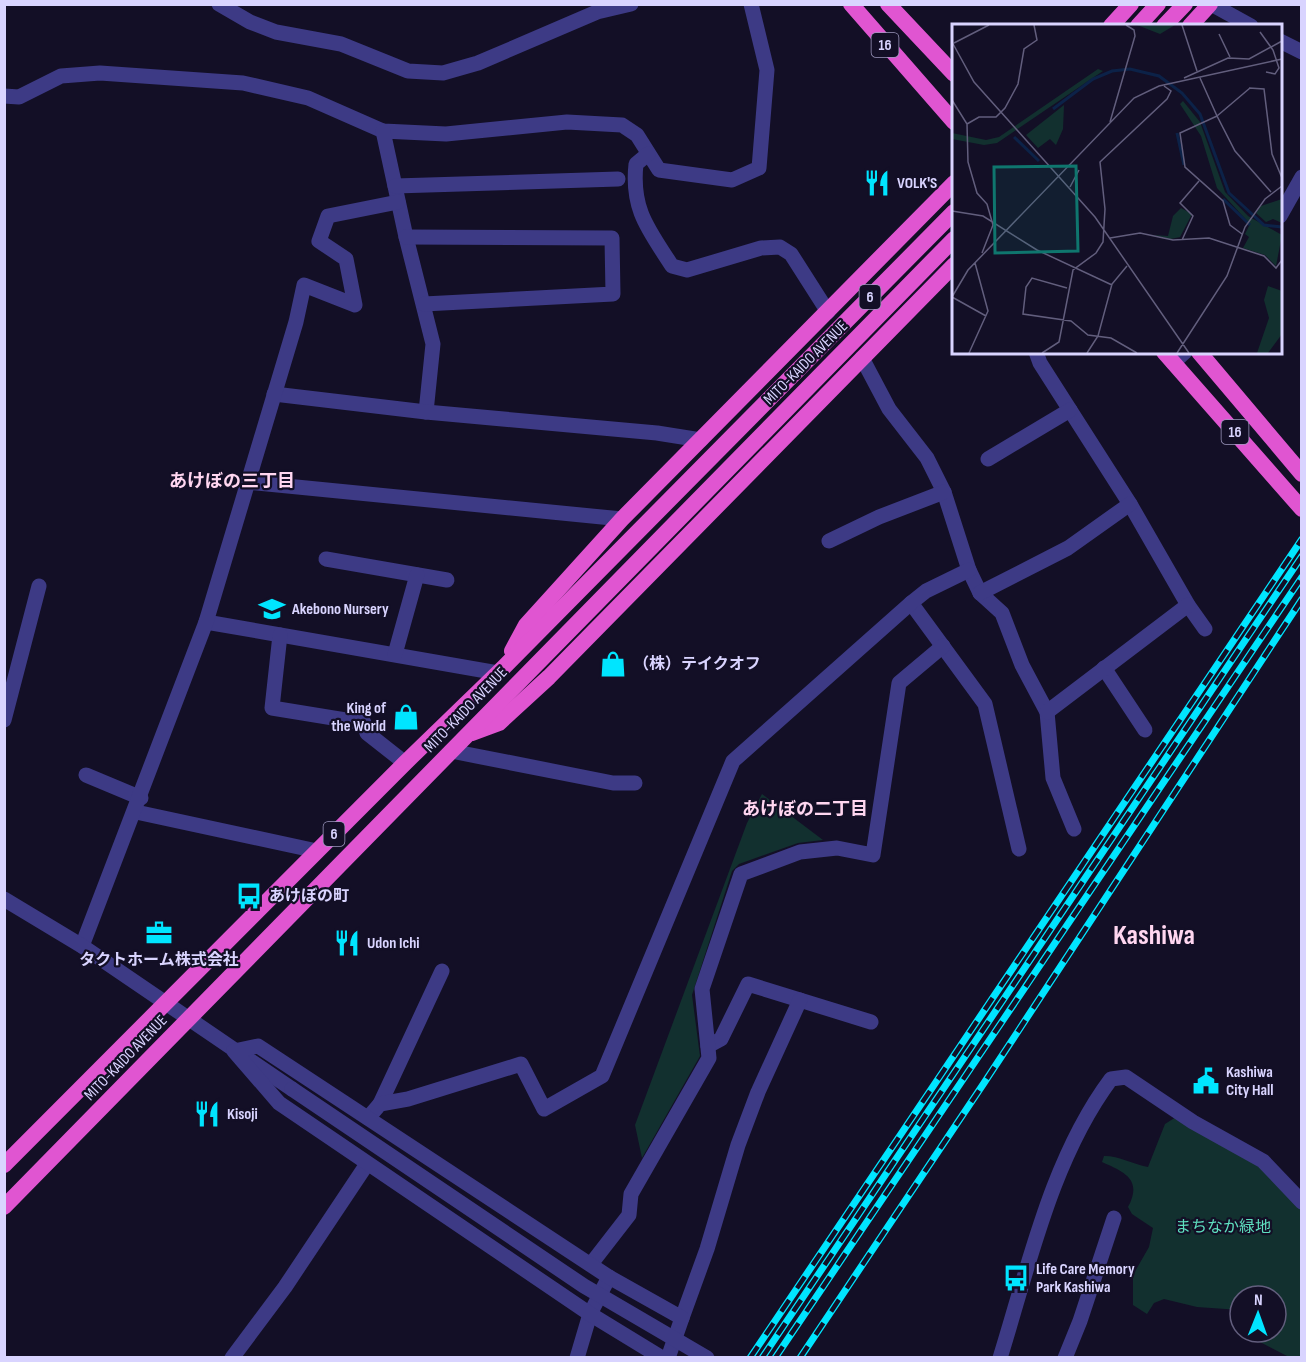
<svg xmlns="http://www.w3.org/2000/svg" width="1306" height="1362" font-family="'Sofia Sans Condensed','Noto Sans JP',sans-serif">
	<rect width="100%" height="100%" fill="#130f26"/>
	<g fill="#12302f">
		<polygon points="762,794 823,840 798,843 739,864 732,871 692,995 700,1056 642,1158 635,1125 747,823"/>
		<path d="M1176,1117L1274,1176L1302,1209L1301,1357H1289L1260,1342L1263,1332H1276V1296H1240V1310L1197,1307L1164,1299L1154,1303L1147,1314L1133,1305V1275L1149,1247L1153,1228L1132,1214L1128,1207C1143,1179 1124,1172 1102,1162L1104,1156C1120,1156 1132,1164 1148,1167L1165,1124Z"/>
	</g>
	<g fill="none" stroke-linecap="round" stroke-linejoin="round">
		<g stroke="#3d3a85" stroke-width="15">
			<polyline points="219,4 250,22 276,32 341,44 408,71 443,73 478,63 597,12 631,4"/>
			<polyline points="1211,4 1251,26"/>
			<polyline points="1280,41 1302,52"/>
			<polyline points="4,96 19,97 61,76 100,73 243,83 308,98 383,131 446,134 567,122 622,125 637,135 659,170 732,180 759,168 767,70 751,4"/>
			<polyline points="383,131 406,237 433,344 426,412"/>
			<path d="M648,154L636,164C631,210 649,230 672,266L687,270L761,248L780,247L791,254L828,312"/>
			<polyline points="395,186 618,179"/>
			<polyline points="406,237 612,238 613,294 424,304"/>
			<polyline points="1036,352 1040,363 1130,504 1188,605 1205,629"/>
			<polyline points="862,358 889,409 927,458 944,492 969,570 980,593 1002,613 1022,665 1047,712 1053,778 1074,829"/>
			<polyline points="274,394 426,412 657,433 701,440"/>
			<polyline points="988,459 1070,410"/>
			<polyline points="247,482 622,519"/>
			<polyline points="829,541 879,517 944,492"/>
			<polyline points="326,559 447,580"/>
			<polyline points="980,593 1068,548 1130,504"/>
			<polyline points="911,603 985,704 1019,849"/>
			<polyline points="206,622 498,673"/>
			<polyline points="280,635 272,708 364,723 367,733 405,763"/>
			<polyline points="395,654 417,575"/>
			<polyline points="1104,668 1145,730"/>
			<polyline points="1047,712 1188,605"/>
			<polyline points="4,720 39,586"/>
			<polyline points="451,751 613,783 635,783"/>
			<polyline points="86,775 141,798"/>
			<polyline points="136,812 317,851"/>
			<polyline points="82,946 206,622 296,322 304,285 355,305 346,259 319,241 328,216 398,202"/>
			<polyline points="708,1046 721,1039 748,984 871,1022"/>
			<polyline points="380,1104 442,971"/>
			<polyline points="368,1118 380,1104 408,1099 521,1064 544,1109 602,1076 733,761 911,603 926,591 969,570"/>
			<polyline points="591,1264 629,1215 631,1194 709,1058 702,989 741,874 800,852 837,848 873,855 899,683 943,646"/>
			<polyline points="682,1318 707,1249 738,1145 758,1092 800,1000"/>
			<polyline points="232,1358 285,1287 367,1164"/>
			<polyline points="577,1358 590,1314 609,1277"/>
			<path d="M1000,1358C1029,1265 1052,1158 1111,1079L1126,1077L1193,1122L1263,1161L1302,1202"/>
			<polyline points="1065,1358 1080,1321 1114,1218"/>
		</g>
		<g stroke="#3d3a85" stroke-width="15">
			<polyline points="1280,216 1302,177"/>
			<polyline points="1173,363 1185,352"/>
			<polyline points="4,899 82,946 292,1089"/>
			<polyline points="662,1358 590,1314 279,1103 234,1051 258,1046 609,1277 682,1318 668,1358"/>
		</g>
		<g stroke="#e055d1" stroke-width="16">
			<polyline points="851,4 954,122"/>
			<polyline points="888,4 954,74"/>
			<polyline points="1111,26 1131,4"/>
			<polyline points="1138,26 1158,4"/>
			<polyline points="1164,26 1185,4"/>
			<polyline points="1190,26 1210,4"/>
			<polyline points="1164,352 1302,509"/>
			<polyline points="1199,352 1302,474"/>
			<polyline points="512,651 526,625 622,519 954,183"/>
			<polyline points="472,733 499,723 549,677 954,265"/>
			<polyline points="4,1165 405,763 504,667 954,212"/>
			<polyline points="4,1207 954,239"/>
		</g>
		<g stroke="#00e5ff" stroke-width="7">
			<g id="rail">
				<polyline points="750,1358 1302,539"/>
				<polyline points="762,1358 1302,556"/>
				<polyline points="775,1358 1302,577"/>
				<polyline points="800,1358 984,1083 1302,599"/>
			</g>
		</g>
		<use href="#rail" stroke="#130f26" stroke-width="4.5" stroke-dasharray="14" stroke-linecap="butt"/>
		<polyline stroke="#3d3a85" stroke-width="15" points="292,1089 584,1286 707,1358"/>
	</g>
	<defs>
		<g id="restaurant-bare" transform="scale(2.07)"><path d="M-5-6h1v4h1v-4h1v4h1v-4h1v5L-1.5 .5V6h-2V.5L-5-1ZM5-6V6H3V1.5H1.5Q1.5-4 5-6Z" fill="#00e5ff" stroke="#130f26" stroke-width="2.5" paint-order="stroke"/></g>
		<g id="school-bare" transform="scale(2.07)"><path d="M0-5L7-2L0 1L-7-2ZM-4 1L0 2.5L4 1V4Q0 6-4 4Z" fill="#00e5ff" stroke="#130f26" stroke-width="2.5" paint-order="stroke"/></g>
		<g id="shop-bare" transform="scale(2.07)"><path d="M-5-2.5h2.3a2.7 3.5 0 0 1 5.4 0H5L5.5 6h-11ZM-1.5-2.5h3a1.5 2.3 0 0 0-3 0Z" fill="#00e5ff" stroke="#130f26" stroke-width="2.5" paint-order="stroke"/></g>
		<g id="bus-bare" transform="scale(2.07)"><path d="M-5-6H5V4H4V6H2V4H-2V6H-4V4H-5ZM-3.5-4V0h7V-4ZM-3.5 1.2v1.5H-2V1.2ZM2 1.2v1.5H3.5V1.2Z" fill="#00e5ff" stroke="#130f26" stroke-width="2.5" paint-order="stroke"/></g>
		<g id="office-bare" transform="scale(2.07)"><path d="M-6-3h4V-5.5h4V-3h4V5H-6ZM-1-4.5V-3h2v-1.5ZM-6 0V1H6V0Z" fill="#00e5ff" stroke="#130f26" stroke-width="2.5" paint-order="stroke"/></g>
		<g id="civic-bare" transform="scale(2.07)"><path d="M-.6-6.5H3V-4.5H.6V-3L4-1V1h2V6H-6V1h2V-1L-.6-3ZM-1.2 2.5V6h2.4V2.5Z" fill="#00e5ff" stroke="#130f26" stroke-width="2.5" paint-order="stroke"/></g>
	</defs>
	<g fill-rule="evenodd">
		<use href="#restaurant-bare" x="877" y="183"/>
		<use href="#school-bare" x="272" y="609"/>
		<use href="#shop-bare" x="613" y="664"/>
		<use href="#shop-bare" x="406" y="717"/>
		<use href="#bus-bare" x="249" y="896"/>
		<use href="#office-bare" x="159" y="933"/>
		<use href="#restaurant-bare" x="347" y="943"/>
		<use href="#civic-bare" x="1206" y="1081"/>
		<use href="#restaurant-bare" x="207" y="1114"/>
		<use href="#bus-bare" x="1016" y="1278"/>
	</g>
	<g text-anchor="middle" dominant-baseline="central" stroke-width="4.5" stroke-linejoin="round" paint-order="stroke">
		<g fill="#130f26" stroke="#9e99be" stroke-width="1.5">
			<rect x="871.5" y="33" width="27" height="24" rx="4.5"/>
			<rect x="859.5" y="285" width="21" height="24" rx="4.5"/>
			<rect x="1221.5" y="420" width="27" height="24" rx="4.5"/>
			<rect x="323.5" y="822" width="21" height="24" rx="4.5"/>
		</g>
		<g font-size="15" font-weight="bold" fill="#d9d4ff">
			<text x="885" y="45">16</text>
			<text x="870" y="297">6</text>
			<text x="1235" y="432">16</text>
			<text x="334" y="834">6</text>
		</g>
		<g font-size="16" font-weight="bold" fill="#d9d4ff" stroke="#130f26" text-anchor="start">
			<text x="897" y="183">VOLK'S</text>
			<text x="292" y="609">Akebono Nursery</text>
			<text x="633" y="664">（株）テイクオフ</text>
			<text x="386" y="708" text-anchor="end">King of<tspan x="386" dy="18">the World</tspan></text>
			<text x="269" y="896">あけぼの町</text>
			<text x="367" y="943">Udon Ichi</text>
			<text x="159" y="960" text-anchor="middle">タクトホーム株式会社</text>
			<text x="1226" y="1072">Kashiwa<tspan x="1226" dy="18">City Hall</tspan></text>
			<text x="227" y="1114">Kisoji</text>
			<text x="1036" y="1269">Life Care Memory<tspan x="1036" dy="18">Park Kashiwa</tspan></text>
		</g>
		<g font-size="16" fill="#d9d4ff" stroke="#130f26">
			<text transform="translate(806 363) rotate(-45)">MITO-KAIDO AVENUE</text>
			<text transform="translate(466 710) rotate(-46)">MITO-KAIDO AVENUE</text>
			<text transform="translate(126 1058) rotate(-46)">MITO-KAIDO AVENUE</text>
		</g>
		<g font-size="16" fill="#5fe0c0" stroke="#130f26">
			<text x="1223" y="1227">まちなか緑地</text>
		</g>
		<g font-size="18" font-weight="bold" fill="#ffd6f0" stroke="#130f26">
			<text x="232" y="481">あけぼの三丁目</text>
			<text x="805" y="809">あけぼの二丁目</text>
		</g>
		<g font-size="28" font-weight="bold" fill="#ffd6f0" stroke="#130f26">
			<text x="1154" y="935">Kashiwa</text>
		</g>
	</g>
	<g transform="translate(952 24)">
		<rect width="330" height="330" fill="#130f26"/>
		<path d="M185,1H223L208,10ZM146,45L151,47L45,119L32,121L0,115V109L34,116L47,113ZM231,77L248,98L273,168L296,192L330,211L324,242L313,231L291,224L297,213L293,210L298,200L265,164L249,112L228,80ZM112,81L111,105L104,121L98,115L86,124L74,111ZM330,175V199L321,195L314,198L304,189L309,182ZM229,184L240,190L228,213L219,215L201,211L216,212L221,192ZM316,262L330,267V310L316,329H305L317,294L312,276Z" fill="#12302f"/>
		<path fill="none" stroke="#0c2248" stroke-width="3" d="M101,85L141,55L160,47L178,45L207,52L230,69L248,90L277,169L312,201L330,203M225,109L232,141M62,113L87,137M271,175L298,201"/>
		<path fill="none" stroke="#625e7d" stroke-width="1.5" d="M230,1L245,47M308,8L321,26L327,44L323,50L314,48M267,10L278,33M0,18L22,58L143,193L237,329M2,19L37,1M232,54L276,34L297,35L330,17M248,54L265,92M297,64L312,65L320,130L330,154M0,76L15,100L16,138L25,169L35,180L41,201L30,229M265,92L298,64M158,98L183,12L182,6L174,1M15,100L27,93H44L53,84L66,60L72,25L85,16L82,1M118,163L127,146M0,187L31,192L85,226L160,261M290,210L278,201L271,177L233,143L228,109L265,92L283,127L319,168M158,214L188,209L221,216L257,214L312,232L324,244L330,236M230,216L241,192L228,179L247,157M115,264L80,254L74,263L71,290L119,297L136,311L159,314L185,329M0,273L34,292M0,273L16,246L182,74L207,62L330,35M17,329L36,287L23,239M90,329L107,318L121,246L144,229L151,218L153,185L148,138L215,75L219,67L212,62M135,329L146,312L160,260L175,242M225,329L275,252L293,203L313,175L330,162"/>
		<path fill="#0f766e" fill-opacity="0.15" stroke="#0f766e" stroke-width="3" d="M124,142L126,227L43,229L42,143Z"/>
		<rect width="330" height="330" fill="none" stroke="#d9d4ff" stroke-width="3"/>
	</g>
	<rect width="1306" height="1362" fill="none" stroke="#d9d4ff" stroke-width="12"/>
	<g transform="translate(1258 1314) rotate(1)"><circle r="28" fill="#130f26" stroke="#625e7d" stroke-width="1.5"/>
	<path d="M0-4.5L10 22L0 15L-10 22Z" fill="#00e5ff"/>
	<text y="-9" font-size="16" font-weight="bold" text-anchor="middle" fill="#d9d4ff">N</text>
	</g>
</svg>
